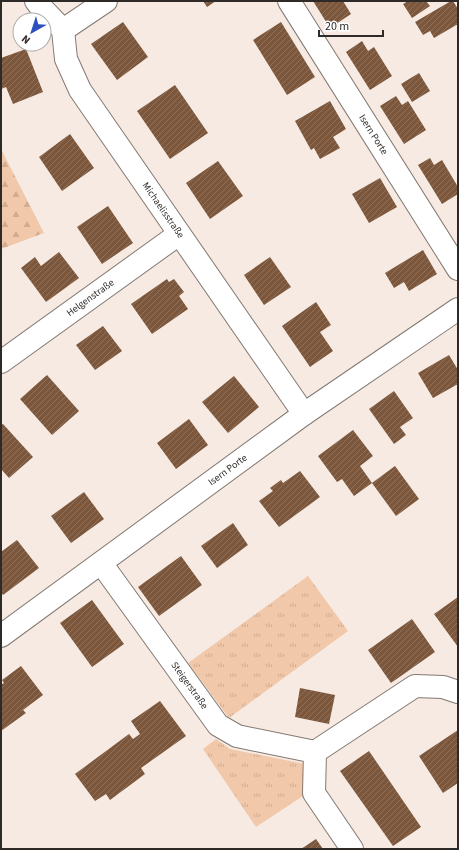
<svg xmlns="http://www.w3.org/2000/svg" width="459" height="850" font-family="'Source Sans 3',sans-serif">
	<defs>
		<pattern id="grass-tufts" width="24" height="20" patternUnits="userSpaceOnUse"><rect width="24" height="20" fill="#f2c8aa"/><path d="M3 7l-1-3M5 7V3M7 7l1-3M15 17l-1-3M17 17v-4M19 17l1-3" fill="none" stroke="#d0ac92"/></pattern>
		<pattern id="forest-firs" width="22" height="20" patternUnits="userSpaceOnUse"><rect width="22" height="20" fill="#f2c8aa"/><path d="M5 1l3.5 6h-7zM16 11l3.5 6h-7z" fill="#d0ac92"/></pattern>
		<pattern id="building-hatch" width="6" height="6" patternUnits="userSpaceOnUse"><rect width="6" height="6" fill="#7c573c"/><path d="M-1 1l2-2M0 6l6-6M5 7l2-2" fill="none" stroke="#8d715c"/></pattern>
	</defs>
	<rect width="100%" height="100%" fill="#f6eae2"/>
	<g fill="url(#grass-tufts)">
		<polygon points="308,576 348,631 229,718 188,663"/>
		<polygon points="216,739 230,749 305,764 306,794 256,827 203,749"/>
	</g>
	<polygon fill="url(#forest-firs)" points="1,149 44,233 1,249"/>
	<g fill="url(#building-hatch)">
		<polygon points="203,1 216,1 207,7"/>
		<polygon points="313,1 343,1 351,14 330,28"/>
		<polygon points="408,1 426,1 430,6 412,18 403,4"/>
		<polygon points="451,1 453,1 458,9 458,24 434,38 430,31 423,35 415,22"/>
		<polygon points="123,22 148,57 117,80 91,44"/>
		<polygon points="281,22 315,77 287,95 253,40"/>
		<polygon points="362,41 368,51 374,47 392,76 370,90 346,52"/>
		<polygon points="26,49 43,92 13,104 6,87 1,89 1,58"/>
		<polygon points="419,73 430,91 412,102 401,84"/>
		<polygon points="175,85 208,133 170,159 137,111"/>
		<polygon points="396,96 402,105 408,101 426,130 404,144 380,106"/>
		<polygon points="330,101 346,129 333,137 340,148 320,159 314,148 311,150 295,121"/>
		<polygon points="70,134 94,168 62,191 39,157"/>
		<polygon points="430,158 434,165 442,160 458,187 458,194 442,204 418,165"/>
		<polygon points="218,161 243,196 210,219 186,183"/>
		<polygon points="380,178 397,207 369,223 352,194"/>
		<polygon points="108,206 133,243 102,264 77,227"/>
		<polygon points="423,250 437,274 409,291 404,282 394,288 385,273"/>
		<polygon points="59,252 79,278 46,302 21,268 35,257 41,266"/>
		<polygon points="270,257 291,287 264,305 244,275"/>
		<polygon points="167,279 169,282 174,279 184,292 179,296 188,309 152,334 131,304"/>
		<polygon points="316,302 331,325 320,332 333,351 310,367 282,326"/>
		<polygon points="103,326 122,351 95,370 76,345"/>
		<polygon points="449,355 458,370 458,384 433,398 418,373"/>
		<polygon points="47,375 79,411 52,435 20,399"/>
		<polygon points="234,376 259,407 228,433 202,402"/>
		<polygon points="394,391 413,418 400,427 406,435 394,444 369,409"/>
		<polygon points="189,419 208,445 176,469 157,443"/>
		<polygon points="3,424 33,457 9,478 1,469 1,425"/>
		<polygon points="353,430 373,456 360,466 372,483 354,496 342,479 337,482 318,456"/>
		<polygon points="395,466 419,499 396,516 372,483"/>
		<polygon points="300,471 320,497 279,527 259,501 273,491 270,488 281,480 283,483"/>
		<polygon points="84,492 104,519 71,543 51,516"/>
		<polygon points="233,523 248,545 217,568 201,546"/>
		<polygon points="17,540 39,568 3,595 1,592 1,552"/>
		<polygon points="181,556 202,585 159,616 138,587"/>
		<polygon points="458,597 458,647 434,614"/>
		<polygon points="92,600 124,644 92,667 60,623"/>
		<polygon points="412,619 435,652 391,683 368,650"/>
		<polygon points="21,666 43,695 23,710 26,713 1,731 1,685 4,683 2,680"/>
		<polygon points="300,688 335,695 329,724 295,717"/>
		<polygon points="160,701 186,736 141,768 145,774 110,800 106,794 95,801 75,774 129,734 133,739 140,734 131,721"/>
		<polygon points="458,730 458,783 443,793 419,756"/>
		<polygon points="369,751 421,827 393,846 340,771"/>
		<polygon points="316,839 323,849 301,849"/>
	</g>
	<g fill="none" stroke-linecap="round" stroke-linejoin="round">
		<g stroke="#837972" stroke-width="24">
			<g id="minor">
				<path id="s1" d="M36,1L39,5L63,30L66,59L80,90L304,414"/>
				<path id="s2" d="M289,1L458,269"/>
				<polyline points="63,30 106,1"/>
				<path id="s3" d="M1,362L179,234"/>
				<path id="s4" d="M101,563L218,725L237,736L315,752L415,686L443,687L458,692"/>
				<path id="s5" d="M1,636L304,414L458,309"/>
				<polyline points="315,752 314,793 352,849"/>
			</g>
		</g>
		<use href="#minor" stroke="#fff" stroke-width="22"/>
	</g>
	<g text-anchor="middle" dominant-baseline="central" stroke-width="4" stroke-linejoin="round" paint-order="stroke">
		<g font-size="10" fill="#2e2a27" stroke="#fff">
			<text stroke="none"><textPath href="#s2" startOffset="158">Isern Porte</textPath></text>
			<text stroke="none"><textPath href="#s1" startOffset="249">Michaelisstraße</textPath></text>
			<text stroke="none"><textPath href="#s3" startOffset="110">Helgenstraße</textPath></text>
			<text stroke="none"><textPath href="#s5" startOffset="281">Isern Porte</textPath></text>
			<text stroke="none"><textPath href="#s4" startOffset="151">Steigerstraße</textPath></text>
		</g>
	</g>
	<rect width="459" height="850" fill="none" stroke="#2e2a27" stroke-width="4"/>
	<g transform="translate(32 32) rotate(219)"><circle r="19" fill="#ffffff" stroke="#abaaa9"/>
	<path d="M0-3L7 15L0 10L-7 15Z" fill="#2d51c1"/>
	<text y="-6" font-size="11" font-weight="bold" text-anchor="middle" fill="#2e2a27">N</text>
	</g>
	<path d="M319 30v6h64v-6" fill="none" stroke="#2e2a27" stroke-width="2"/>
	<text x="325" y="30" font-size="12" fill="#2e2a27" stroke="#ffffff" stroke-width="3" paint-order="stroke">20 m</text>
</svg>
